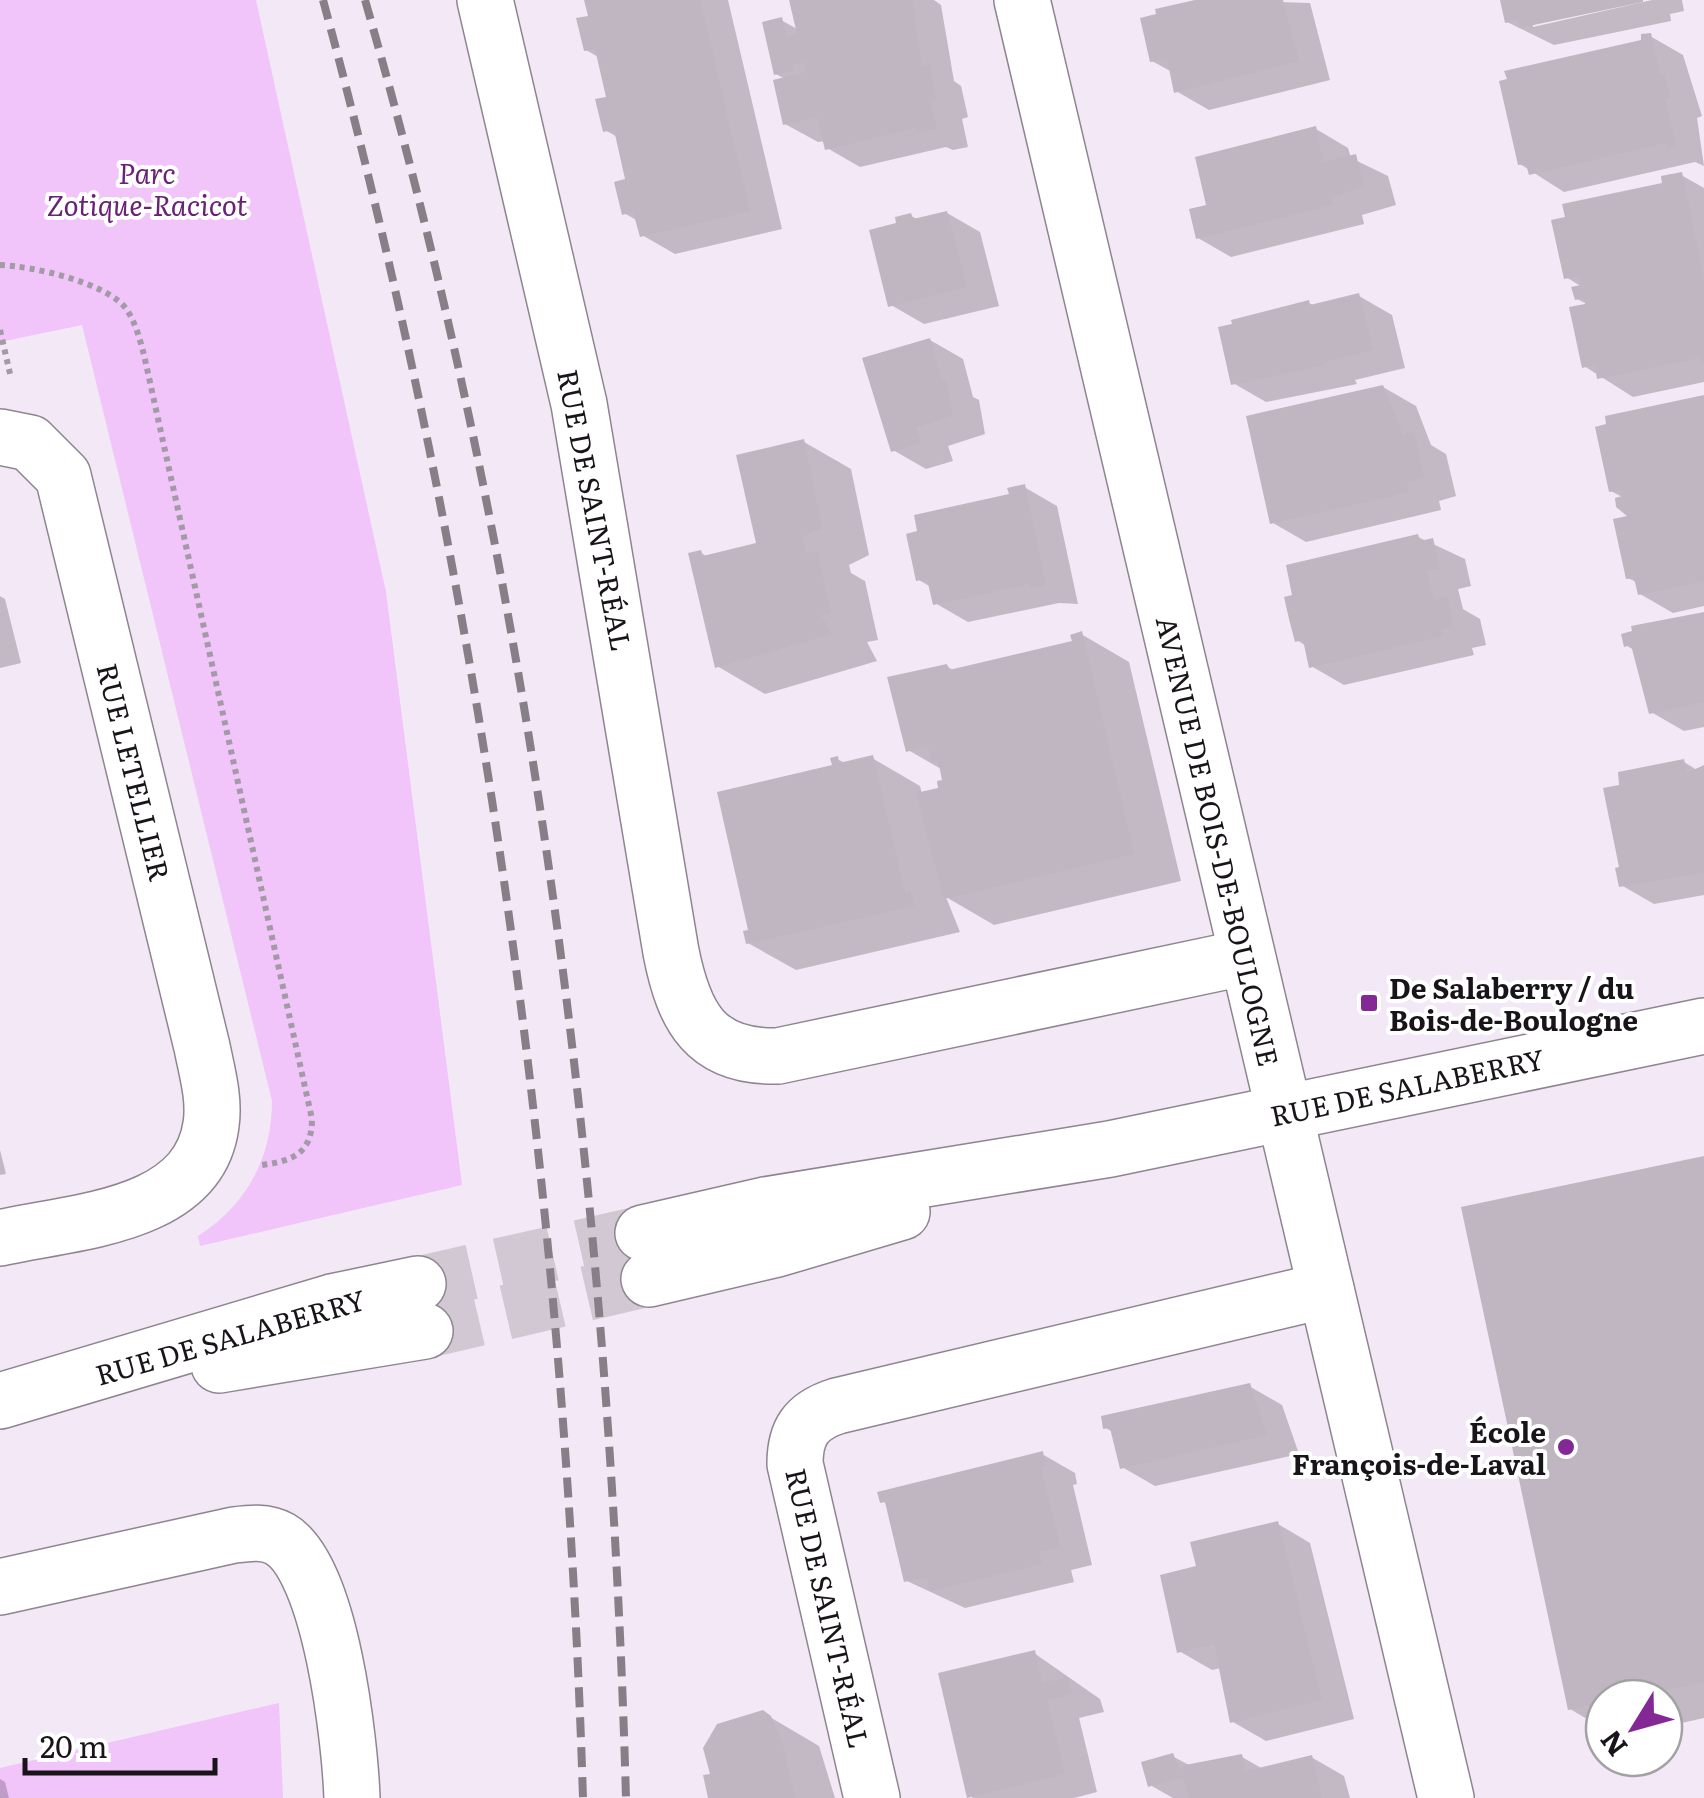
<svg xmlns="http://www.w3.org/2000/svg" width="1704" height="1798" font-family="Literata,serif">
	<rect width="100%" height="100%" fill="#f3e8f5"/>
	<g fill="#f1c4fa">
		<path d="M0,0H256L386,592L462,1185L200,1246L198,1236C246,1205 272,1159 272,1101L82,325L0,342Z"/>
		<polygon points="279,1703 283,1798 0,1798 0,1768"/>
	</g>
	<g fill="#0003">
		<polygon points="587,0 728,0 782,229 675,254 642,235 638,221 624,213 628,181 619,138 605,130 609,98 600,58 586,50 591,18"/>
		<polygon points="792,0 934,0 941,5 954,81 961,86 968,117 962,119 968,147 953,150 946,147 860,167 827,148 826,141 818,142 785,124 787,80 776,74 781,20 799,30"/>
		<polygon points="1206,0 1310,3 1330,80 1209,110 1176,91 1172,72 1152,61"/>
		<polygon points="1503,0 1639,0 1533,22 1533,27 1652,0 1682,0 1684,11 1670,14 1671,21 1554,45 1507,22"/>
		<polygon points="1650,36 1683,55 1702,116 1697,118 1704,166 1695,162 1564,192 1520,164"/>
		<polygon points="1316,129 1348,148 1351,158 1388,176 1396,205 1362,215 1364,224 1231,257 1198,238 1209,206"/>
		<polygon points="1681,175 1704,188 1704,382 1633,397 1584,366 1589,305 1577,299 1582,287 1566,277"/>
		<polygon points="947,213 980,232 999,306 924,324 891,305 900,225 911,216 919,220"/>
		<polygon points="1359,296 1392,315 1405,368 1355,380 1357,384 1266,402 1233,383 1309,303 1315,306"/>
		<polygon points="930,340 963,359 973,397 979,400 985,434 948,446 953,461 926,469 893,450"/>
		<polygon points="1383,387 1416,406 1431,445 1446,454 1456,496 1439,501 1441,510 1306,542 1273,523"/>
		<polygon points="1704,397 1704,606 1673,613 1640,594 1638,583 1628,578 1632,517 1624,498 1611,491"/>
		<polygon points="804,442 851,469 869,555 849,565 851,573 865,581 878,640 867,642 877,661 765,694 717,666 701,553 708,557 759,545"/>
		<polygon points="1024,487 1057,506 1078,604 1059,603 968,622 935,603 931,587 919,580"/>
		<polygon points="1418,537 1465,559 1471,586 1458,589 1463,609 1480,619 1486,645 1472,648 1474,655 1344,685 1311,666 1306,646 1297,640"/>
		<polygon points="0,596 5,599 21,663 0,668"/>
		<polygon points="1704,614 1704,727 1684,731 1651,712 1634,650 1627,646"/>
		<polygon points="1081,634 1129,662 1181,881 994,925 946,897 960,932 796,970 748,943 837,759 847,764 872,758 920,786 922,794 941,790 943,770 908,750 947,666 954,671 1075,643"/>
		<polygon points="1684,762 1697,770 1704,768 1704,895 1654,904 1621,885"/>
		<polygon points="0,1150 6,1174 0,1175"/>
		<polygon points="1704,1159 1704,1718 1664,1727 1664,1698 1604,1698 1604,1729 1570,1709"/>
		<polygon points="1249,1386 1282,1405 1299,1454 1155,1486 1122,1467 1114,1433 1106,1428"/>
		<polygon points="1042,1454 1075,1473 1077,1484 1073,1485 1092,1565 1071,1570 1074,1582 965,1608 907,1581 888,1504 882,1501"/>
		<polygon points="1278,1524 1310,1543 1354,1719 1266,1741 1233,1722 1221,1668 1212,1670 1179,1651 1199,1568"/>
		<polygon points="1034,1653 1100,1699 1104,1712 1079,1718 1097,1792 1074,1798 972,1798"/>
		<polygon points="763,1713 819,1746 835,1798 710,1798 713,1776"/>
		<polygon points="1172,1756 1191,1766 1242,1757 1263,1769 1311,1757 1344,1776 1350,1798 1173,1798 1150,1785"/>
		<polygon points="0,1779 5,1782 9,1798 0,1798"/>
	</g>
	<g fill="#c0b6c2">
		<polygon points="584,0 700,0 750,211 640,237 633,212 622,215 614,182 625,179 614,130 603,132 595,99 606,97 595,49 584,51 576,18 588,16"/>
		<polygon points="789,0 912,0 922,66 929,64 937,99 930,101 937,128 917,133 916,128 825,150 817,117 783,125 773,80 806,72 804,62 793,65 793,71 774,75 762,22 782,17 786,36 797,34"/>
		<polygon points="1195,0 1283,0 1299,61 1174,93 1167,59 1150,62 1140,18 1156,14 1155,9"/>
		<polygon points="1500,0 1643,0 1643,2 1519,28 1518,20 1505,23"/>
		<polygon points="1651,33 1660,75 1665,73 1670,97 1665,99 1676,147 1668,149 1666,143 1529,175 1526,164 1518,165 1499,81 1507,79 1504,71 1641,40 1641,34"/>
		<polygon points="1316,126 1323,162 1356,154 1364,187 1330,197 1332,205 1196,239 1189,209 1206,205 1195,157"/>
		<polygon points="1682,172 1704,280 1704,363 1698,358 1597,379 1595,365 1582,368 1569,307 1585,304 1584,298 1575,300 1571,287 1581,285 1580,276 1564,279 1551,220 1565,217 1562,204 1662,183 1661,176"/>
		<polygon points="947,211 967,287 888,307 869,230 896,223 895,217 911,213 913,219"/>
		<polygon points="1359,293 1373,350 1324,362 1325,365 1231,385 1218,327 1232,324 1231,320 1309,300 1310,305"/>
		<polygon points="930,338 942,380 946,379 953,416 916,427 921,443 891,452 862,358"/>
		<polygon points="1383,385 1403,435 1414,432 1424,477 1407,482 1409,492 1270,524 1246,416"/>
		<polygon points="1704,395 1704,581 1638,595 1634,578 1626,579 1613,519 1627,516 1616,507 1615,498 1622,496 1621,490 1609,492 1595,427 1606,424 1605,416"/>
		<polygon points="804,439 822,528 802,537 806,554 817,551 831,613 821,615 832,634 715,668 688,553 701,550 703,556 756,543 736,455"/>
		<polygon points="1025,484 1046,585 1030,588 1029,584 933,605 927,579 916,581 906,534 917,531 914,515 1009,494 1007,488"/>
		<polygon points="1418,534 1420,541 1433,538 1440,568 1426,571 1434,600 1447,597 1454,627 1441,630 1443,636 1309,668 1303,640 1295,642 1289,619 1284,597 1292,595 1286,565"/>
		<polygon points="1704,612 1704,702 1649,714 1631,645 1624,647 1621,634 1632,631 1631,626"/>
		<polygon points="1082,631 1134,854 944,899 916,793 938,788 937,781 942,780 938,760 931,761 928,746 906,752 887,677 947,664 949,670 1072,641 1070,635"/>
		<polygon points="873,755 905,892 910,891 914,906 746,944 743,931 748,930 717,792 832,765 830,758 838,756 839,763"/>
		<polygon points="1684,759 1687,773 1704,765 1704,872 1619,887 1615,868 1619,867 1603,788 1619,785 1618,772"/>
		<polygon points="1704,1156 1704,1682 1627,1698 1604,1698 1604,1703 1568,1710 1461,1207"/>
		<polygon points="1250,1383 1267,1435 1120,1469 1110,1428 1103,1429 1101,1416"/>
		<polygon points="1043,1451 1045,1466 1041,1467 1061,1547 1039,1552 1042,1564 930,1591 927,1577 904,1582 885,1502 880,1503 877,1492"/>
		<polygon points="1278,1521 1322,1700 1230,1723 1214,1644 1177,1653 1160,1575 1196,1566 1190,1542"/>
		<polygon points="1035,1650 1042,1683 1068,1677 1072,1694 1047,1700 1065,1774 967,1798 938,1673"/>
		<polygon points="763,1710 771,1716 783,1745 795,1798 708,1798 703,1775 710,1774 703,1748 717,1724"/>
		<polygon points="1173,1753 1180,1770 1185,1765 1242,1754 1246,1771 1312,1755 1322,1798 1188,1798 1183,1777 1148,1787 1141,1762"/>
	</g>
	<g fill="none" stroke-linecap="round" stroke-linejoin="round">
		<g stroke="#d2c8d4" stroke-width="55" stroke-dasharray="55 28" stroke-linecap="butt">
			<polyline points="418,1284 643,1233"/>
			<polyline points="425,1331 649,1279"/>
		</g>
		<g stroke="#8f8591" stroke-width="58">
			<g id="street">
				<path d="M485,0L579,404L671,952C684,1017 705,1058 778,1056L1247,957"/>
				<polyline points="1022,0 1446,1798"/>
				<path d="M0,437L30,443L63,476L202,1047C207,1072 215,1099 211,1125C198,1218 74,1221 0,1238"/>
				<path d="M0,1587L234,1535C250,1533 266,1531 280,1539C331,1568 350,1742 352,1798"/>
				<path d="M872,1798L795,1464C795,1432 806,1416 837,1406L1326,1290"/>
			</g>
		</g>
		<g stroke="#8f8591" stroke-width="58">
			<g id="secondary">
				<polyline points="643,1233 765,1205 1110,1149 1704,1026"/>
				<polyline points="649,1279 777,1249 902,1212"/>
				<polyline points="219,1365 425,1331"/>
				<polyline points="0,1401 332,1302 418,1284"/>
			</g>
		</g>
		<g stroke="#a29aa4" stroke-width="6" stroke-dasharray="5 5" stroke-linecap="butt">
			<path d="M0,265C32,266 109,283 127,310C136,324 140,340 144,355L312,1119C312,1153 293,1161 262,1165"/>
			<polyline points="0,330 11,378"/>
		</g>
		<use href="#street" stroke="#fff" stroke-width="55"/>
		<use href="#secondary" stroke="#fff" stroke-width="55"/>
		<g stroke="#877f88" stroke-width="8" stroke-dasharray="20 10" stroke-linecap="butt">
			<path d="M323,0C482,586 564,1192 583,1798"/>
			<path d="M365,0C533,582 609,1194 626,1798"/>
		</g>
	</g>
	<g fill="#832895" stroke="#fff" stroke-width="4">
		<rect x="1359" y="993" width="20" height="20" rx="5"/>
		<circle cx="1566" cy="1447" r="10"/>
	</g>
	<g text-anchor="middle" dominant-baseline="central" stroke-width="8" stroke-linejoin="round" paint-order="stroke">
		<g font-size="28" font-style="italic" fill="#692276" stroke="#fff">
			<text x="147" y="172">Parc<tspan x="147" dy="32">Zotique-Racicot</tspan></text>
		</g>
		<g font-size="28" fill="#181419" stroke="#fff">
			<text transform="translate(596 510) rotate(79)">RUE DE SAINT-RÉAL</text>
			<text transform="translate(135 772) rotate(76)">RUE LETELLIER</text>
			<text transform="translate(1219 841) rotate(77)">AVENUE DE BOIS-DE-BOULOGNE</text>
			<text transform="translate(1407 1086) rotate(-12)">RUE DE SALABERRY</text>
			<text transform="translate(230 1336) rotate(-16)">RUE DE SALABERRY</text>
			<text transform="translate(829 1608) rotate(77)">RUE DE SAINT-RÉAL</text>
		</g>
		<g font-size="28" font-weight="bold" fill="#181419" stroke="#fff" text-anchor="start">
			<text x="1389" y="987">De Salaberry / du<tspan x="1389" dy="32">Bois-de-Boulogne</tspan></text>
			<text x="1546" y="1431" text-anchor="end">École<tspan x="1546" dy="32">François-de-Laval</tspan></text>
		</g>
	</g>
	<g transform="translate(1634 1728) rotate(233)"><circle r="48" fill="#ffffff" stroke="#a3a1a3" stroke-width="2.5"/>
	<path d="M0-8L18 38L0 25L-18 38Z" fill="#832895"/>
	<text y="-15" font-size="28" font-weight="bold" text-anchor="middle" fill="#181419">N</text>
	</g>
	<path d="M25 1758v15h190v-15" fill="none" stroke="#181419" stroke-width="5"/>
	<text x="40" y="1758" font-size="30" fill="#181419" stroke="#ffffff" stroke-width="8" paint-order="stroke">20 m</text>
</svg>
